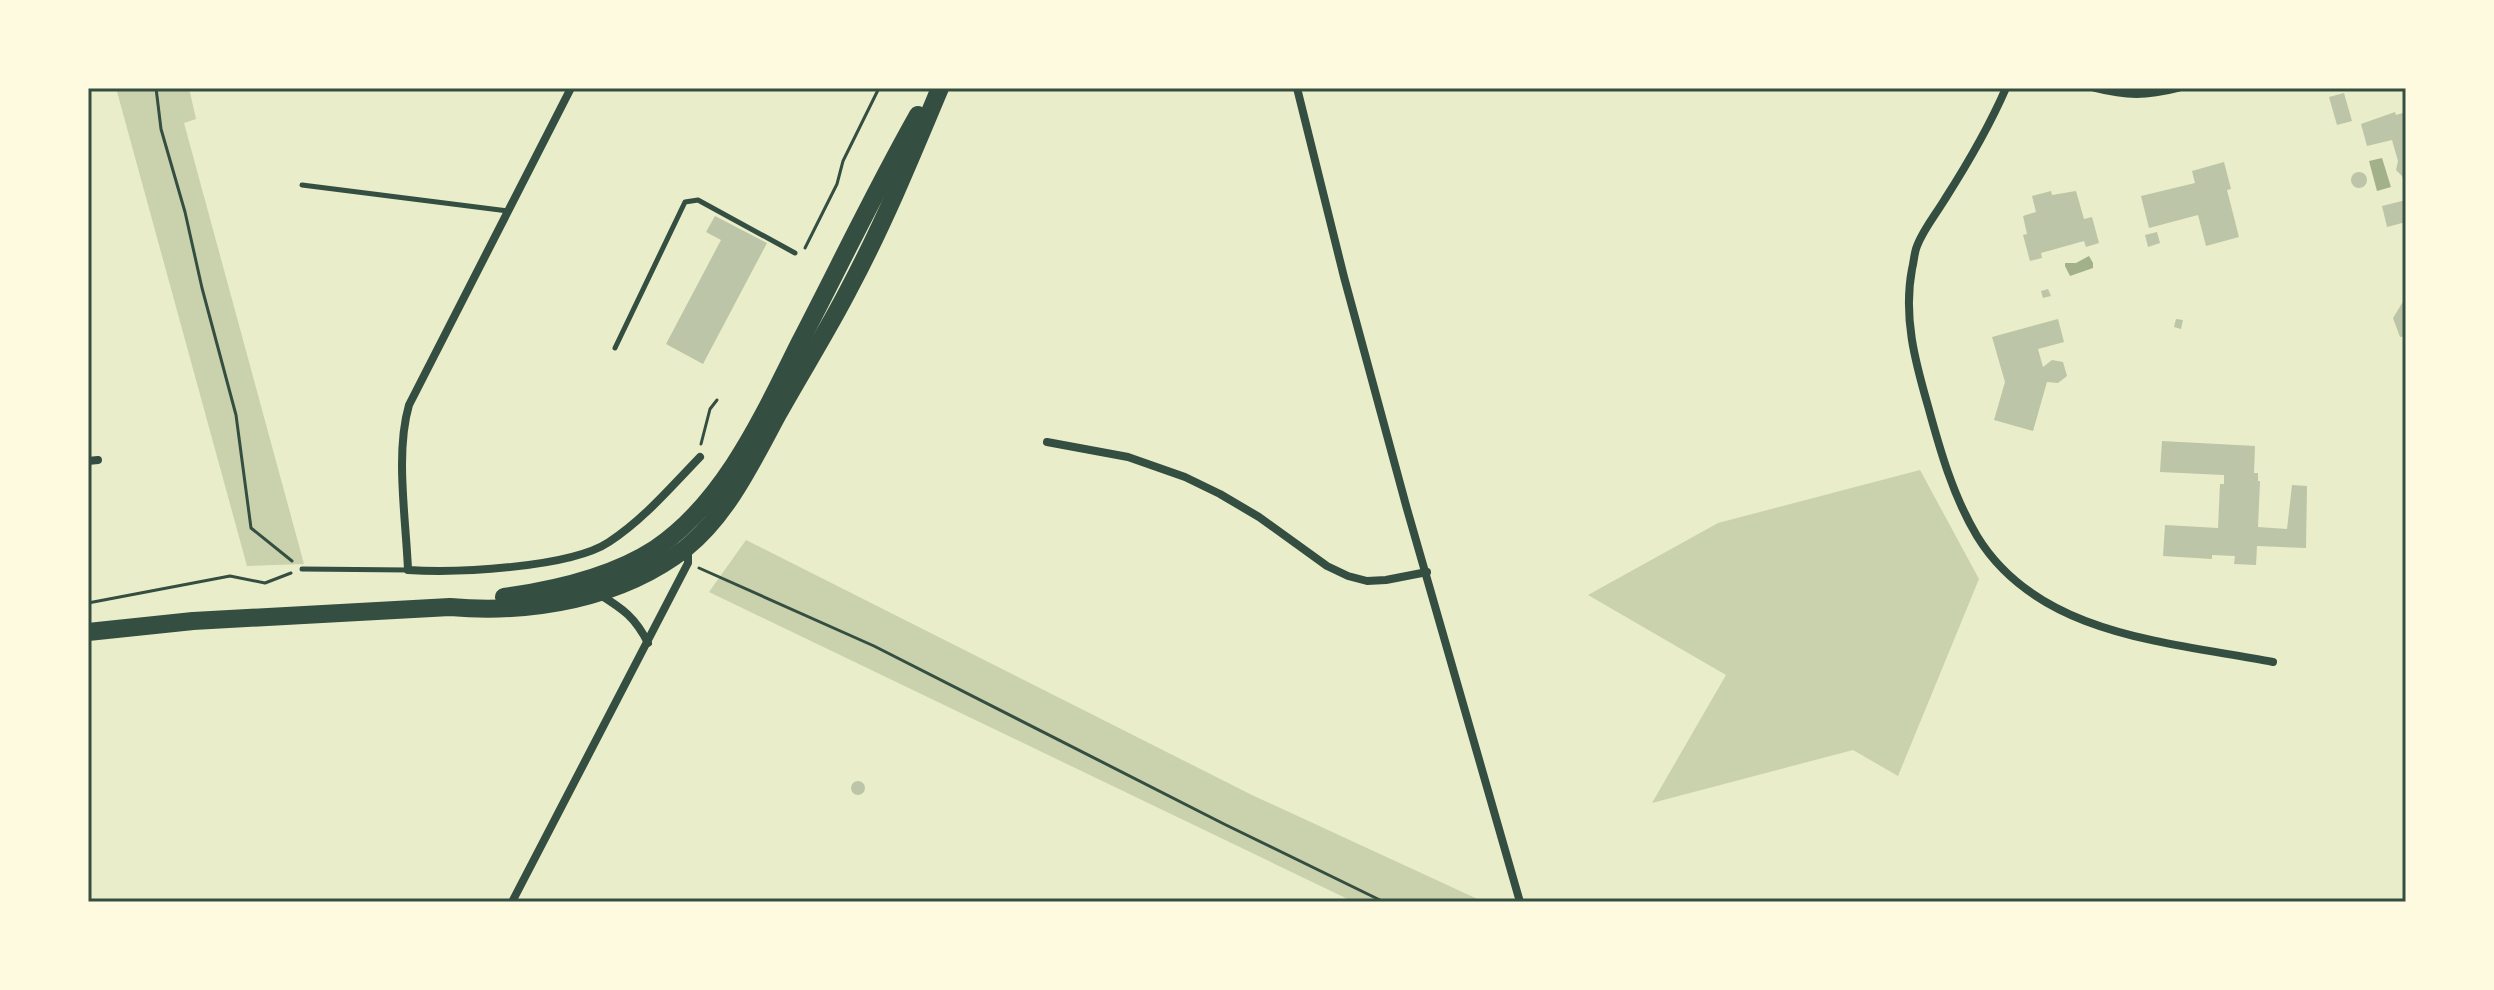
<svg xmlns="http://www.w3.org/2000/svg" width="2494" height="990" font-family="Manrope,sans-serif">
	<rect width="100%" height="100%" fill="#e9edc9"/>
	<g fill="#cad2ad">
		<polygon points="116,88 189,88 196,119 184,123 304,564 247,566"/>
		<polygon points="1920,470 1979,579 1898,776 1853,750 1652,803 1726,675 1588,595 1718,523"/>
		<polygon points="746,540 1252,795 1484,902 1354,902 709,592"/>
	</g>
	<g fill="#a3b18a">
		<polygon points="2382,158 2391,187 2377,191 2369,161"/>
		<polygon points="2089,256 2093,263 2093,268 2070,276 2065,266 2065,263 2076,263"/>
	</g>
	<g fill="#bcc5a7">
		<polygon points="2344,93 2352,121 2337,125 2329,97"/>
		<polygon points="2395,112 2396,115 2406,112 2406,187 2402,176 2396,170 2398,161 2392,140 2367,146 2361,124"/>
		<polygon points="2224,162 2231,189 2227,190 2239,237 2206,246 2198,215 2149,228 2141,196 2195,183 2192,171"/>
		<circle cx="2359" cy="180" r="8"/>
		<polygon points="2051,191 2052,195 2076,191 2084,219 2092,217 2099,243 2086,247 2084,241 2041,253 2042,258 2030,261 2023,235 2027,234 2023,216 2036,212 2032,196"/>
		<polygon points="2406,200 2406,222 2387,227 2382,206"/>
		<polygon points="715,216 767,243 703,364 666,344 721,240 706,232"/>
		<polygon points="2157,232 2160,243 2148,247 2145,235"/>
		<polygon points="2048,289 2051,296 2043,298 2041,291"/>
		<polygon points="2404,300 2406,302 2406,336 2400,337 2393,318"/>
		<polygon points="2058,319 2064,342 2038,349 2043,367 2052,360 2063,362 2067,376 2058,383 2047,382 2033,431 1994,420 2005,382 1992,337"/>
		<polygon points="2176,319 2183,320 2181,329 2174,327"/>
		<polygon points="2162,441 2255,446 2254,473 2258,473 2258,481 2260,481 2258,527 2287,529 2292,485 2307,486 2306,548 2257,546 2256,565 2234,564 2235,556 2212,555 2212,559 2163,556 2165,525 2218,528 2220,484 2224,484 2224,475 2160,472"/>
		<circle cx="858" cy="788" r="7"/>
	</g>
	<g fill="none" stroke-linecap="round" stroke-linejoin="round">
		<g stroke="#344e41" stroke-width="3">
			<polyline points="156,88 161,129 185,212 202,288 236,415 251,528 292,561"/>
			<polyline points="805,248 837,184 843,161 879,88"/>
			<polyline points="701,444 710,409 717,400"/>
			<polyline points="699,568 874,646 1224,824 1384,902"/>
			<polyline points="88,603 230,576 265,583 291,573"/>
		</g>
		<g stroke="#344e41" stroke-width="5">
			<polyline points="302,185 508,211"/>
			<polyline points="615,348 685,202 698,200 795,253"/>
			<polyline points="302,569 408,570"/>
		</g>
		<g stroke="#344e41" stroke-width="8">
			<path d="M571,88L409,405C395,453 406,519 408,570C456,573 570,568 609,542C644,519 671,487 700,457"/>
			<polyline points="1297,88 1344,277 1407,509 1520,902"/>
			<path d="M2006,88C1989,127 1968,163 1945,199C1936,214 1923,230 1917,246C1914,253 1914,262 1912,269C1903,317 1915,361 1928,406C1940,450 1953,496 1977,536C2038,636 2169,642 2273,662"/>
			<path d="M2095,88C2126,96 2147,96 2178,88"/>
			<polyline points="1047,442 1128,457 1185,477 1220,494 1259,517 1327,566 1348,576 1367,581 1386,580 1427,572"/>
			<polyline points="88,461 98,460"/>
			<path d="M599,594C623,609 635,617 648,643"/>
			<polyline points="512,902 688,563 688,546"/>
		</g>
		<g stroke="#344e41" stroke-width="18">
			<path d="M504,597C554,590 612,577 655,549C725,502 763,416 800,342C839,267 876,189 918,115"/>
			<path d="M88,632L193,621L450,607C531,614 621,599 686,548C728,514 753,460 778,414C802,371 828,330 850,287C884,223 912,155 940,88"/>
		</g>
	</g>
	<rect width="2494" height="990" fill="none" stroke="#fefae0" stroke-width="180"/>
	<rect x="90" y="90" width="2314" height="810" fill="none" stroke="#344e41" stroke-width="3"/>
</svg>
